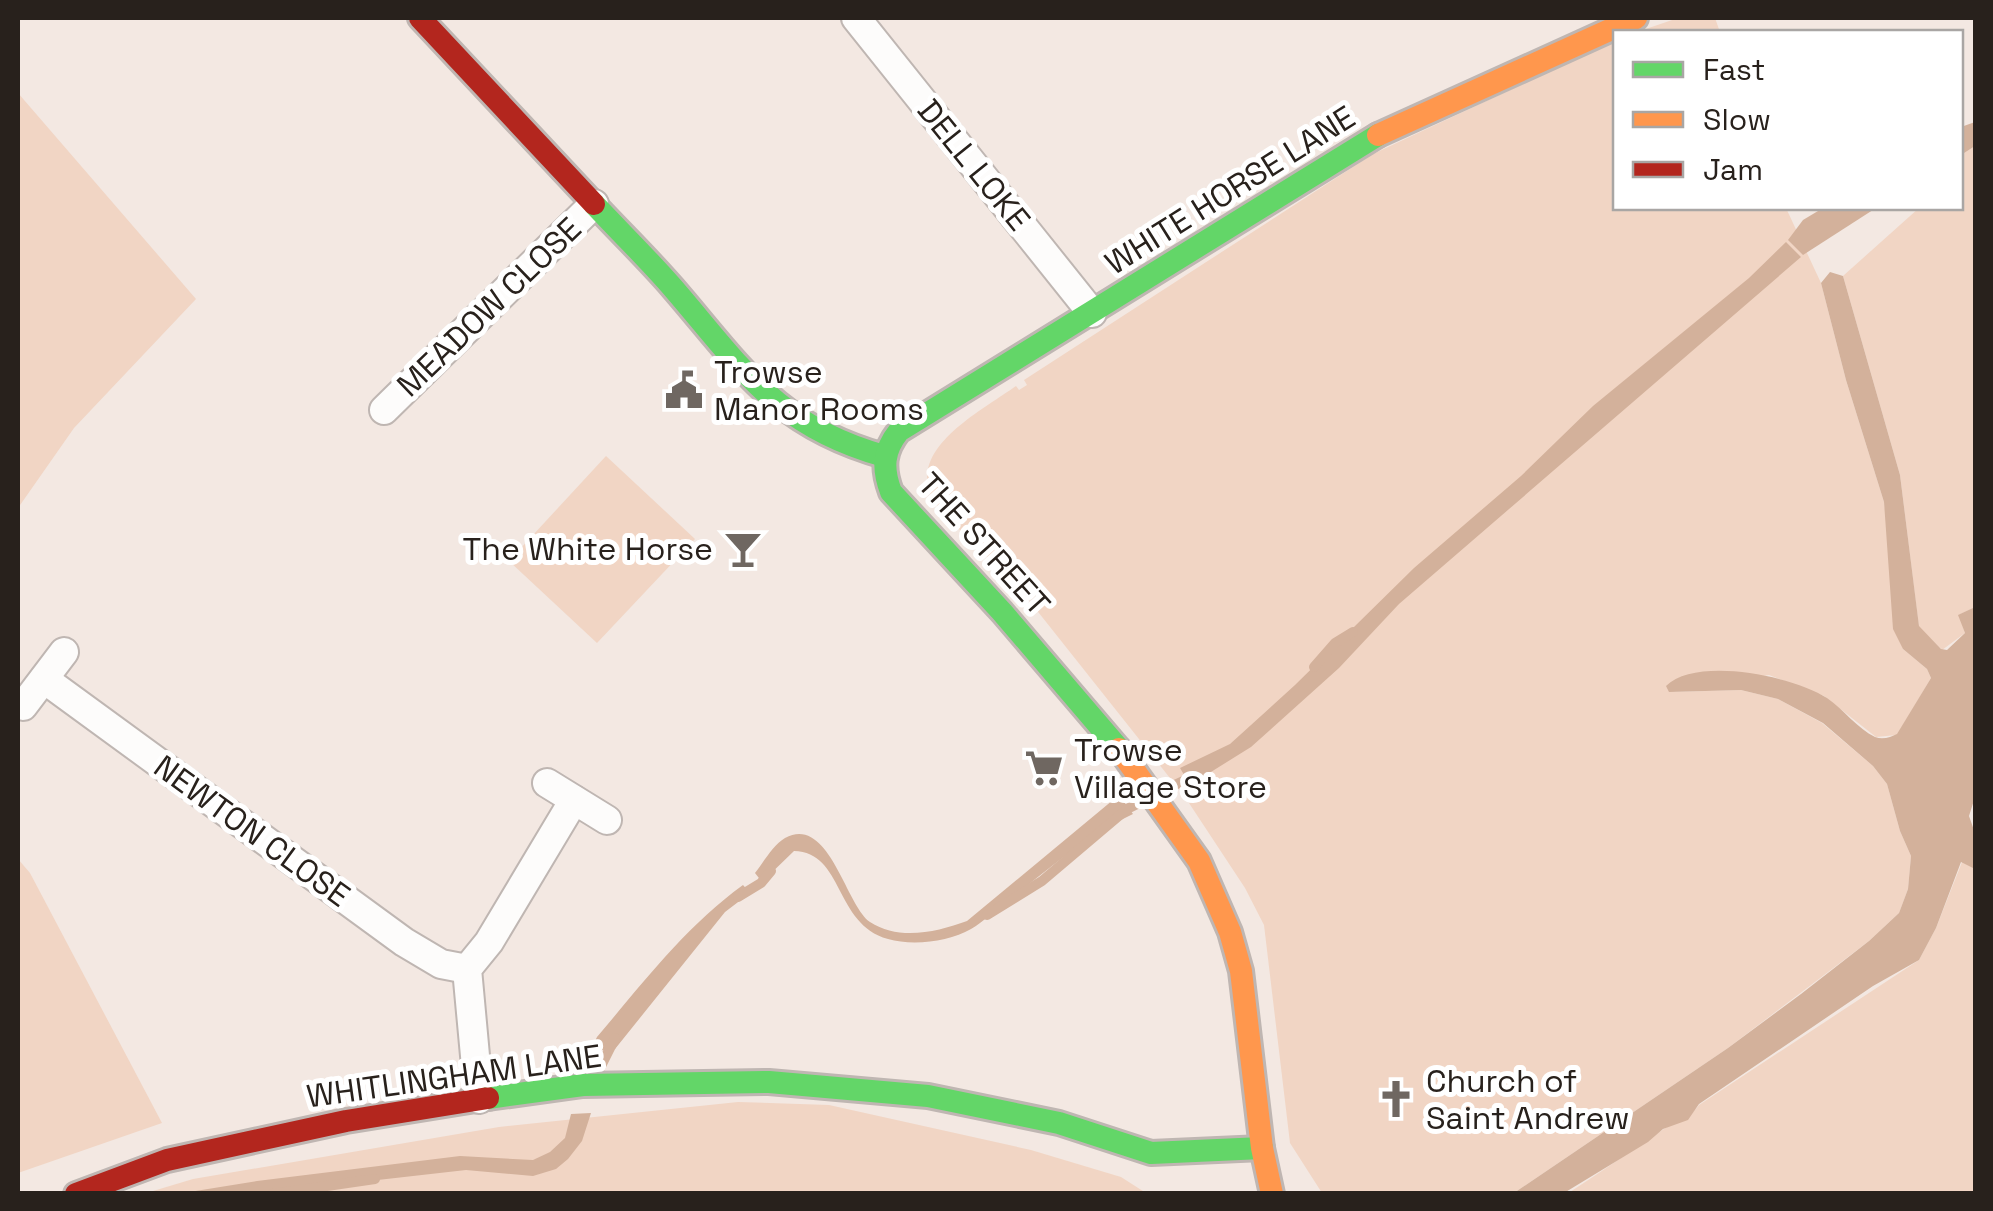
<svg xmlns="http://www.w3.org/2000/svg" width="1993" height="1211" font-family="'Space Grotesk',sans-serif">
	<rect width="100%" height="100%" fill="#f3e8e2"/>
	<g fill="#f1d5c4">
		<polygon points="1678,18 1715,18 1720,32 1637,32"/>
		<path d="M1615,41L1616,208H1786L1821,283L1846,380L1884,502L1903,649L1927,669L1931,678L1897,735L1876,737L1824,696L1769,675L1670,692L1741,690L1778,699L1822,723L1873,766L1887,784L1900,831L1911,856L1908,889L1899,913L1869,941L1728,1048L1514,1193H1322L1290,1143L1264,925L1245,888L1185,797L1031,603L1044,590L1031,576L1017,587L943,513C892,456 977,414 1016,386L1019,390L1027,385L1024,380L1373,154Z"/>
		<polygon points="18,93 196,299 74,428 18,508"/>
		<polygon points="1975,146 1975,607 1959,615 1965,633 1942,650 1919,627 1900,475 1843,276 1919,208 1960,208 1961,155"/>
		<polygon points="606,456 695,539 597,643 509,561"/>
		<path d="M1964,857L1975,869V1193L1567,1194C1599,1173 1630,1152 1661,1131C1677,1119 1685,1123 1699,1105L1919,960L1936,928Z"/>
		<polygon points="18,859 30,873 162,1123 18,1173"/>
		<polygon points="738,1102 829,1105 1031,1150 1121,1177 1146,1193 143,1194 193,1179 499,1127"/>
	</g>
	<g fill="#d3b19b">
		<polygon points="1975,122 1975,146 1961,155 1961,127"/>
		<polygon points="1823,208 1876,208 1803,255 1788,240 1803,220"/>
		<polygon points="1786,242 1801,257 1399,604 1339,668 1251,747 1190,785 1180,768 1230,744 1295,685 1414,568 1521,476 1593,406 1749,278"/>
		<path d="M1830,272L1843,276L1900,475L1919,626L1941,649L1947,650L1965,633L1958,615L1975,607L1976,794L1969,816L1975,833V869L1961,862L1936,928L1919,960L1873,986L1699,1104L1688,1120L1663,1129L1648,1142L1564,1193H1514L1728,1048L1801,994L1869,941L1899,913L1908,889L1911,856L1900,831L1887,784L1873,766L1823,723L1778,699L1741,690L1669,692L1666,686C1696,656 1794,676 1827,698C1843,709 1858,729 1875,737C1883,740 1891,737 1897,734L1931,678L1927,669L1903,649L1893,629L1884,502L1846,380L1821,283Z"/>
		<path d="M1119,795L1133,814C1086,836 1048,870 1007,901C995,910 983,922 971,929C949,942 912,946 888,939C834,924 844,852 794,851L762,882L755,873C763,863 773,845 785,838C829,814 846,906 870,922C899,941 937,932 967,921Z"/>
		<path d="M743,885L750,893L725,912L615,1049L590,1051L597,1037C643,983 685,927 743,885Z"/>
		<polygon points="591,1113 582,1141 568,1159 556,1169 533,1176 466,1170 263,1193 183,1193 257,1181 460,1156 533,1160 550,1152 565,1138 571,1114"/>
	</g>
	<g fill="none" stroke-linecap="round" stroke-linejoin="round">
		<g stroke="#d3b19b" stroke-width="10">
			<polyline points="1314,667 1335,643 1353,632"/>
			<polyline points="1162,791 1196,775"/>
			<polyline points="738,897 761,883 771,871"/>
			<polyline points="987,915 1042,881 1127,809 1147,799"/>
			<polyline points="596,1076 615,1038"/>
			<polyline points="272,1194 375,1179"/>
		</g>
		<g stroke="#bfb6b2" stroke-width="32">
			<g id="street">
				<polyline points="856,18 1092,313"/>
				<polyline points="384,410 594,204"/>
				<polyline points="44,679 404,942 441,964 467,969"/>
				<polyline points="23,706 64,652"/>
				<polyline points="547,783 607,820"/>
				<polyline points="479,1099 467,969 489,942 574,800"/>
			</g>
		</g>
		<g stroke="#bfb6b2" stroke-width="28">
			<g id="fast">
				<path d="M594,204C620,232 648,259 673,288C742,368 776,426 884,456"/>
				<path d="M1119,749L1002,612L891,492C882,468 883,451 899,431L1378,135"/>
				<polyline points="488,1098 583,1085 769,1082 928,1096 1059,1123 1151,1153 1262,1148"/>
			</g>
		</g>
		<g stroke="#bfb6b2" stroke-width="28">
			<g id="slow">
				<polyline points="1378,135 1636,18"/>
				<polyline points="1119,749 1199,861 1230,932 1241,971 1262,1148 1272,1194"/>
			</g>
		</g>
		<g stroke="#bfb6b2" stroke-width="28">
			<g id="jam">
				<polyline points="420,18 594,204"/>
				<polyline points="76,1194 167,1160 346,1121 488,1098"/>
			</g>
		</g>
		<use href="#street" stroke="#fdfcfb" stroke-width="28"/>
		<use href="#fast" stroke="#63d668" stroke-width="22"/>
		<use href="#slow" stroke="#ff974d" stroke-width="22"/>
		<use href="#jam" stroke="#b3261e" stroke-width="22"/>
	</g>
	<defs>
		<g id="civic-bare" transform="scale(3)"><path d="M-.6-6.5H3V-4.5H.6V-3L4-1V1h2V6H-6V1h2V-1L-.6-3ZM-1.2 2.5V6h2.4V2.5Z" fill="#6f6761" stroke="#fff" stroke-width="2.5" paint-order="stroke"/></g>
		<g id="bar-bare" transform="scale(3)"><path d="M-6-5H6L.8 .8V4.5H3.5V6h-7V4.5H-.8V.8Z" fill="#6f6761" stroke="#fff" stroke-width="2.5" paint-order="stroke"/></g>
		<g id="supermarket-bare" transform="scale(3)"><path d="M-6-5.5h2.5l.6 2H6L4.5 2H-2.5L-4.4-4H-6ZM-1.5 3.2a1.3 1.3 0 1 0 .1 0ZM3 3.2a1.3 1.3 0 1 0 .1 0Z" fill="#6f6761" stroke="#fff" stroke-width="2.5" paint-order="stroke"/></g>
		<g id="church-bare" transform="scale(3)"><path d="M-1.2-6h2.4v3.5h3.3v2.4h-3.3V6h-2.4V-.1h-3.3v-2.4h3.3Z" fill="#6f6761" stroke="#fff" stroke-width="2.5" paint-order="stroke"/></g>
	</defs>
	<g fill-rule="evenodd">
		<use href="#civic-bare" x="684" y="390"/>
		<use href="#bar-bare" x="743" y="549"/>
		<use href="#supermarket-bare" x="1044" y="768"/>
		<use href="#church-bare" x="1396" y="1099"/>
	</g>
	<g text-anchor="middle" dominant-baseline="central" stroke-width="10" stroke-linejoin="round" paint-order="stroke">
		<g font-size="32" fill="#28211c" stroke="#fff">
			<text transform="translate(974 165) rotate(51)">DELL LOKE</text>
			<text transform="translate(1230 190) rotate(-32)">WHITE HORSE LANE</text>
			<text transform="translate(489 307) rotate(-44)">MEADOW CLOSE</text>
			<text transform="translate(984 544) rotate(48)">THE STREET</text>
			<text transform="translate(252 831) rotate(36)">NEWTON CLOSE</text>
			<text transform="translate(454 1076) rotate(-8)">WHITLINGHAM LANE</text>
		</g>
		<g font-size="32" fill="#28211c" stroke="#fff" text-anchor="start">
			<text x="714" y="372">Trowse<tspan x="714" dy="37">Manor Rooms</tspan></text>
			<text x="713" y="549" text-anchor="end">The White Horse</text>
			<text x="1074" y="750">Trowse<tspan x="1074" dy="37">Village Store</tspan></text>
			<text x="1426" y="1081">Church of<tspan x="1426" dy="37">Saint Andrew</tspan></text>
		</g>
	</g>
	<rect width="1993" height="1211" fill="none" stroke="#28211c" stroke-width="40"/>
	<rect x="1613" y="30" width="350" height="180" fill="#ffffff" stroke="#a9a6a4" stroke-width="2.5"/>
	<rect x="1633" y="62" width="50" height="15" fill="#63d668" stroke="#a9a6a4" stroke-width="2.5"/>
	<text x="1703" y="80" font-size="30" fill="#28211c">Fast</text>
	<rect x="1633" y="112" width="50" height="15" fill="#ff974d" stroke="#a9a6a4" stroke-width="2.5"/>
	<text x="1703" y="130" font-size="30" fill="#28211c">Slow</text>
	<rect x="1633" y="162" width="50" height="15" fill="#b3261e" stroke="#a9a6a4" stroke-width="2.5"/>
	<text x="1703" y="180" font-size="30" fill="#28211c">Jam</text>
</svg>
